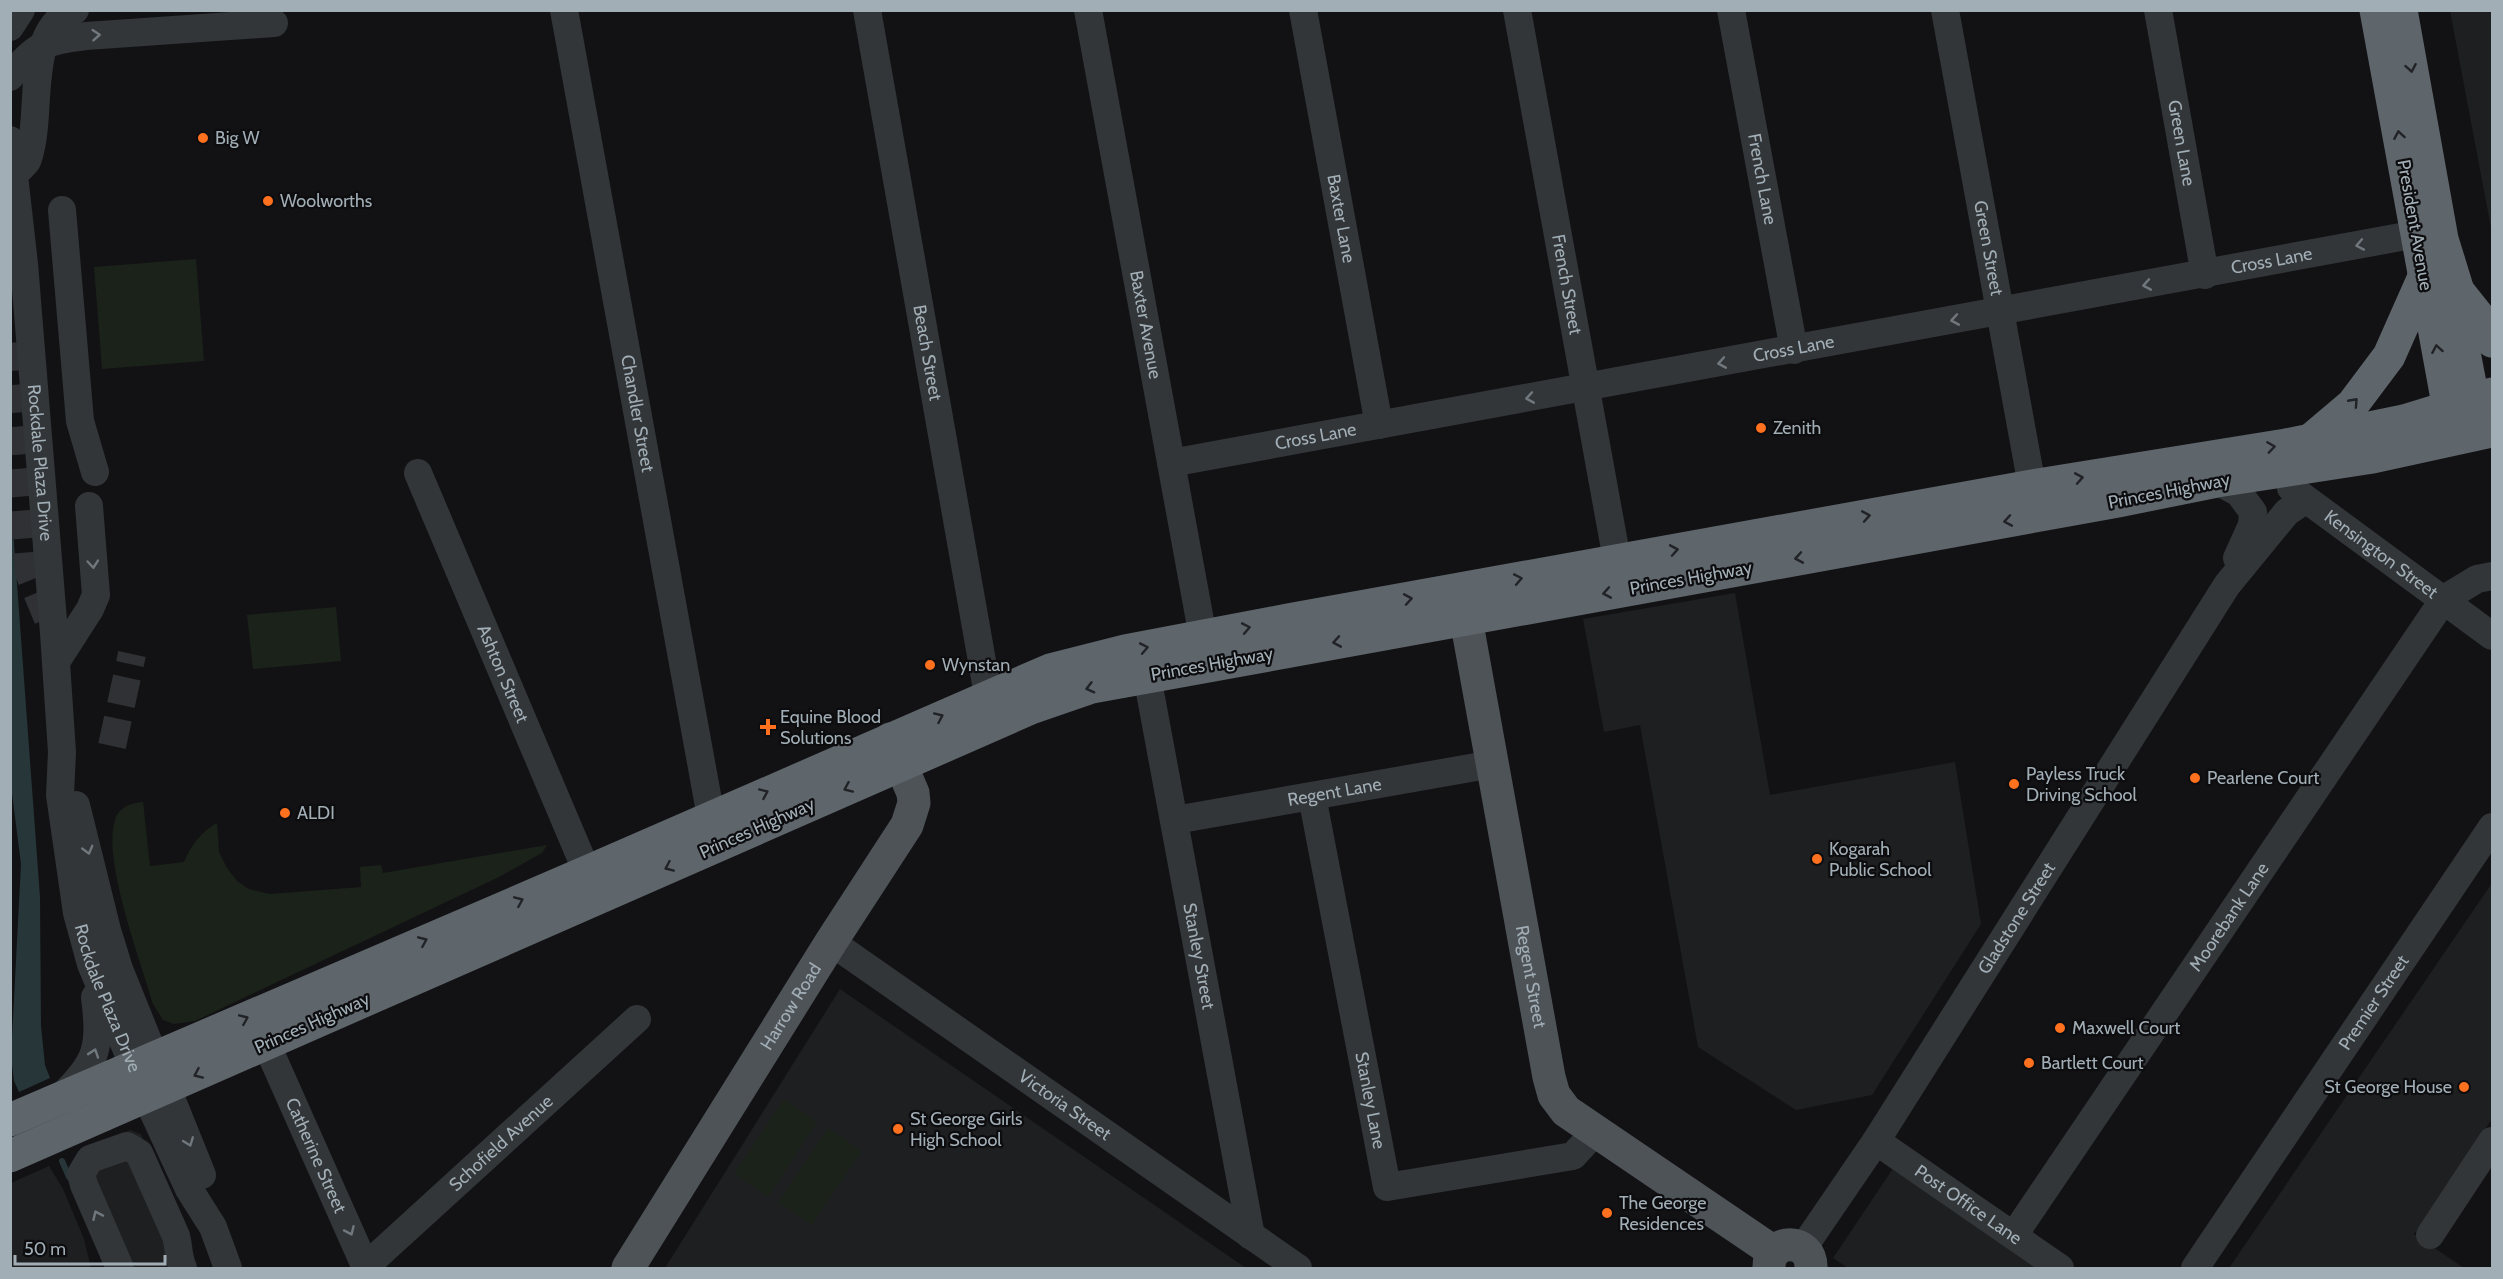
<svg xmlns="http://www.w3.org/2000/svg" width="2503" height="1279" font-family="Cabin,sans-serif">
	<rect width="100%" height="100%" fill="#121214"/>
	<g fill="#1e1f21">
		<polygon points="2450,11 2492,11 2492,233"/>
		<polygon points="1735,593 1770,795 1955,762 1981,924 1872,1095 1796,1110 1698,1047 1640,725 1604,732 1583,619"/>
		<polygon points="2492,883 2492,1119 2414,1234 2464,1268 2229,1268"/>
		<polygon points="840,989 1246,1268 665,1268"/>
		<polygon points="130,1130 141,1134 182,1230 194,1268 115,1268 77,1156"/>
		<polygon points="49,1166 63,1189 84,1239 91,1268 11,1268 11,1183"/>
		<polygon points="1894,1167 2043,1268 1848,1268 1833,1258"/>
	</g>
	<g fill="#1b221a">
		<polygon points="196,259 204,361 102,369 94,267"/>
		<polygon points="336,607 341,661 253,669 247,615"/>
		<path d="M143,802L150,866L184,862C191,845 201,832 217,823L219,852L227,868L237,881L249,889L270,894L361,887L360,867L381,865L383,873L547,845L542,853L499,877L195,1021L174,1024L163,1020L153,1004C141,962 102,860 115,820C119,807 131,803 143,802Z"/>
		<polygon points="784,1099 817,1122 768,1197 734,1174"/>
		<polygon points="828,1128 862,1151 812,1225 778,1202"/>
	</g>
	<polygon fill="#273639" points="11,502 40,897 41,1026 45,1065 50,1078 19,1092 14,1081 11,1057 21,864 10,778"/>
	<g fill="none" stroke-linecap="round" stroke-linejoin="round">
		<polyline stroke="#273639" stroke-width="6" points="62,1161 69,1177"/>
		<g stroke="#2f3134" stroke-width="28" stroke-dasharray="28 14" stroke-linecap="butt">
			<polyline points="10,343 29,573 51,626"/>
			<polyline points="112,746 132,654"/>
		</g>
		<g stroke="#323639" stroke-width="28">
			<path id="s1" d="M564,10L711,817"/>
			<path id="s2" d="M867,10L988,695"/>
			<path id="s3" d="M1088,10L1203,637"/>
			<path id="s4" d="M1303,10L1379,425"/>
			<path id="s5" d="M1517,10L1617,560"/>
			<path id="s6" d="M1731,10L1794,350"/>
			<path id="s7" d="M1945,10L2032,486"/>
			<path id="s8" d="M2158,10L2205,275"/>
			<polyline points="10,27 21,10"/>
			<path id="s9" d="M10,140L24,264L54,633L62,752L60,795L77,913L91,964L146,1096L189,1189L213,1227L228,1268"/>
			<path d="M14,174C18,170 25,165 27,161C29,157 30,151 31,147C41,107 26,27 75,10"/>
			<polyline points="62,210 80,421 95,472"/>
			<path id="s10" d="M1171,463L2417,234"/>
			<path id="s11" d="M418,473L587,872"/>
			<polyline points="2217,481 2239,493 2253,512 2252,525 2237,558"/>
			<path id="s12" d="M2291,488L2492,636"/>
			<polyline points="56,662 90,609 96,595 89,506"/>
			<path id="s13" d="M1147,676L1251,1236"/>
			<path id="s14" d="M1312,796L1387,1187L1573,1156L1595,1132"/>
			<polyline points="76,805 107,930 119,969 202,1175"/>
			<path id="s15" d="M1175,820L1493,764"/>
			<path id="s16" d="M831,942L1298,1268"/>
			<path id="s17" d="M266,1043L366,1268"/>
			<path d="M61,1097C98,1062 101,1047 95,997"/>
			<path id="s18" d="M1876,1141L2060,1268"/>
			<path id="s19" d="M2014,1235L2444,599L2477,579L2492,576"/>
			<polyline points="2430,1235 2492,1141"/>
			<path id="s20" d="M1803,1248L1876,1141L2227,585L2287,512L2305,500"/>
			<path id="s21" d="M364,1264L376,1257L637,1019"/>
			<path d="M120,1268L84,1185L81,1174L90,1159L127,1146L139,1153L176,1236C179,1247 178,1257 183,1268"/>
			<path id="s22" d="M2195,1268L2492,827"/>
		</g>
		<g stroke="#4e5358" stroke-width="33">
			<path id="s23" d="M1461,591L1549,1077L1554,1095L1566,1111L1774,1252"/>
			<path id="s24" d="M628,1268L831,942L907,825L914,803L913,793L890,739"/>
			<path d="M1769,1268C1768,1237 1812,1237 1811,1268"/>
		</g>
		<g stroke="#5e656b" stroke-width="33">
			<polyline points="2376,10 2452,426"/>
			<polyline points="2401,10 2442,239 2458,291 2458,321 2477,420"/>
			<polyline points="2458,291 2478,316 2492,341"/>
			<polyline points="2314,437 2353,404 2389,356 2424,277"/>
			<polyline points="10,1120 587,872 1050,670 1125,651 1288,620 2032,486 2286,445 2404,421 2492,394"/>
			<polyline points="10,1156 1031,708 1092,687 2118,501 2217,481 2373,457 2492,431"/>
		</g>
		<path stroke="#323639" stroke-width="28" d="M10,77C37,44 44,41 86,36L274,23"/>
	</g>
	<defs><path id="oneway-chevron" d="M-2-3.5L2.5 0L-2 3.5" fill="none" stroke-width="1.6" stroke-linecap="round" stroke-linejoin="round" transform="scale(1.5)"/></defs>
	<g stroke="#70787e">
		<use href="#oneway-chevron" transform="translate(96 35) rotate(-4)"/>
		<use href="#oneway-chevron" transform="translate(2360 245) rotate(169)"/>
		<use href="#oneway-chevron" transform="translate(2147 285) rotate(170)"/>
		<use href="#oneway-chevron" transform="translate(1955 320) rotate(170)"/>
		<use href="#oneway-chevron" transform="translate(1722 363) rotate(170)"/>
		<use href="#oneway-chevron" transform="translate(1530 398) rotate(170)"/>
		<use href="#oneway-chevron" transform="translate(93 564) rotate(85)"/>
		<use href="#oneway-chevron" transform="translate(88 850) rotate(75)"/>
		<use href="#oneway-chevron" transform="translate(94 1053) rotate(-71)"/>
		<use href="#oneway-chevron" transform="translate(189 1142) rotate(69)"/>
		<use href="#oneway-chevron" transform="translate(97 1215) rotate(-114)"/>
		<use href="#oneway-chevron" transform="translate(350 1231) rotate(66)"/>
	</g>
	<g stroke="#212326">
		<use href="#oneway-chevron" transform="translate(2411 68) rotate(80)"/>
		<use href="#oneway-chevron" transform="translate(2399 135) rotate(-100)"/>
		<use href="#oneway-chevron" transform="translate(2437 349) rotate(-100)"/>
		<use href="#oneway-chevron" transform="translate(2354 402) rotate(-48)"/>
		<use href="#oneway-chevron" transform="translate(2271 447) rotate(-8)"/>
		<use href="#oneway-chevron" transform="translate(2079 478) rotate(-10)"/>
		<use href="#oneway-chevron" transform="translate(1866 516) rotate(-10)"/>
		<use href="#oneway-chevron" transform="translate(2008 521) rotate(170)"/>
		<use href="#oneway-chevron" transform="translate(1674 550) rotate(-10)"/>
		<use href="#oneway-chevron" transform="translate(1799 558) rotate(170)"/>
		<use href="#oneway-chevron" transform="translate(1518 579) rotate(-11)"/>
		<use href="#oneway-chevron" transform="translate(1607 593) rotate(170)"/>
		<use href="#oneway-chevron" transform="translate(1408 599) rotate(-10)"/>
		<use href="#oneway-chevron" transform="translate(1246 628) rotate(-11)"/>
		<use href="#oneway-chevron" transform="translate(1337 642) rotate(170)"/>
		<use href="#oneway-chevron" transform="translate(1144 648) rotate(-11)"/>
		<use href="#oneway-chevron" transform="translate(1090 688) rotate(165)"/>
		<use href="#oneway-chevron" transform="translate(939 717) rotate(-24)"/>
		<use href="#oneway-chevron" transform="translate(848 788) rotate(156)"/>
		<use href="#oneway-chevron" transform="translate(764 793) rotate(-24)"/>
		<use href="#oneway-chevron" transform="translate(669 867) rotate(156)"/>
		<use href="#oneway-chevron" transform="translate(519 901) rotate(-23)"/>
		<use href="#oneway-chevron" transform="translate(423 941) rotate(-23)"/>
		<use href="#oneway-chevron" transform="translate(244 1019) rotate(-23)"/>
		<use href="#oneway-chevron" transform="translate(198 1074) rotate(156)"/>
	</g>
	<g fill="#ff701f" stroke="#0d0d0f" stroke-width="2">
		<circle cx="203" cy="138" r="6"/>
		<circle cx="268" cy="201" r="6"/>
		<circle cx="1761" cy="428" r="6"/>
		<circle cx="930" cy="665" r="6"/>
		<path d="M765 718h6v6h6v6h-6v6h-6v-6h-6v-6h6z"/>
		<circle cx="2195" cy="778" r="6"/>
		<circle cx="2014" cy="784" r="6"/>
		<circle cx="285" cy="813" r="6"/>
		<circle cx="1817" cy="859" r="6"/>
		<circle cx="2060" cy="1028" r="6"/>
		<circle cx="2029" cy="1063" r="6"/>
		<circle cx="2464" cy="1087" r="6"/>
		<circle cx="898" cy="1129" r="6"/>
		<circle cx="1607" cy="1213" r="6"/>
	</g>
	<g text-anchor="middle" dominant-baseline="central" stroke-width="4.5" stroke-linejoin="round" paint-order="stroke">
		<g font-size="18" fill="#a2aeb6" stroke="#0d0d0f" text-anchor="start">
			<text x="215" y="138">Big W</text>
			<text x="280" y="201">Woolworths</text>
			<text x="1773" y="428">Zenith</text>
			<text x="942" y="665">Wynstan</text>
			<text x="780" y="717">Equine Blood<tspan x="780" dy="21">Solutions</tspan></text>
			<text x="2026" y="774">Payless Truck<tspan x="2026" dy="21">Driving School</tspan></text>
			<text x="2207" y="778">Pearlene Court</text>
			<text x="297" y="813">ALDI</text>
			<text x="1829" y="849">Kogarah<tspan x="1829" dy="21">Public School</tspan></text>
			<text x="2072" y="1028">Maxwell Court</text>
			<text x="2041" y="1063">Bartlett Court</text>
			<text x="2452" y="1087" text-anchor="end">St George House</text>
			<text x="910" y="1119">St George Girls<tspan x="910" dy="21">High School</tspan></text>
			<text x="1619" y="1203">The George<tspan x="1619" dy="21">Residences</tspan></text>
		</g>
		<g font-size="18" fill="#a2aeb6" stroke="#0d0d0f">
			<text stroke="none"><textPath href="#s8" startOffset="135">Green Lane</textPath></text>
			<text stroke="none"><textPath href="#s6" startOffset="172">French Lane</textPath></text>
			<text stroke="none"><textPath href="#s4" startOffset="212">Baxter Lane</textPath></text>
			<text transform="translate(2415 225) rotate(80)">President Avenue</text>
			<text stroke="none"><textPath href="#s7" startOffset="242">Green Street</textPath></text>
			<text stroke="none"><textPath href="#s10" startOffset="1119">Cross Lane</textPath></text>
			<text stroke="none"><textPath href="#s5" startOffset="279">French Street</textPath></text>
			<text stroke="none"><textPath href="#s3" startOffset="320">Baxter Avenue</textPath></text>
			<text stroke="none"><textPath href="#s10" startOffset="633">Cross Lane</textPath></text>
			<text stroke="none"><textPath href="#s2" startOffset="348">Beach Street</textPath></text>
			<text stroke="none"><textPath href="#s1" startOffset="410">Chandler Street</textPath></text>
			<text stroke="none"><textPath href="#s10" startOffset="147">Cross Lane</textPath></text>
			<text stroke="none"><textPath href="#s9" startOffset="324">Rockdale Plaza Drive</textPath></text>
			<text transform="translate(2169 491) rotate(-11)">Princes Highway</text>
			<text stroke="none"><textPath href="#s12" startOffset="112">Kensington Street</textPath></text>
			<text transform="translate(1691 578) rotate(-10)">Princes Highway</text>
			<text transform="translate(1212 664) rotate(-10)">Princes Highway</text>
			<text stroke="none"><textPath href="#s11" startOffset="218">Ashton Street</textPath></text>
			<text stroke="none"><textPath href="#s15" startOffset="162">Regent Lane</textPath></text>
			<text transform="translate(757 828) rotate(-24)">Princes Highway</text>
			<text stroke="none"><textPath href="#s19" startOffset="384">Moorebank Lane</textPath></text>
			<text stroke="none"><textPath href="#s20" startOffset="393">Gladstone Street</textPath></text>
			<text stroke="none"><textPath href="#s13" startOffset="285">Stanley Street</textPath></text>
			<text stroke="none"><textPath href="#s23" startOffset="392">Regent Street</textPath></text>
			<text stroke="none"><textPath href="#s9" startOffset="867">Rockdale Plaza Drive</textPath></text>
			<text stroke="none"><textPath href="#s22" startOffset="320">Premier Street</textPath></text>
			<text stroke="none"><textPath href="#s24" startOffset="308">Harrow Road</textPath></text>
			<text transform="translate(312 1023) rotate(-24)">Princes Highway</text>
			<text stroke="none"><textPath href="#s14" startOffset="310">Stanley Lane</textPath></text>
			<text stroke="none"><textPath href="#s16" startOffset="285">Victoria Street</textPath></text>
			<text stroke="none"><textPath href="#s21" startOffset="183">Schofield Avenue</textPath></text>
			<text stroke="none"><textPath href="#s17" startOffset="123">Catherine Street</textPath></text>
			<text stroke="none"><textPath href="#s18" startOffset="112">Post Office Lane</textPath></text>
		</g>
	</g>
	<rect width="2503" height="1279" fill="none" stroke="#a2aeb6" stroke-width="24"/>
	<path d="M15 1255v9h150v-9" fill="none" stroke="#a2aeb6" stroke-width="3"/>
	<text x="24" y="1255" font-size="18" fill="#a2aeb6" stroke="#0d0d0f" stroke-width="4.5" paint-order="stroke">50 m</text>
</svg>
